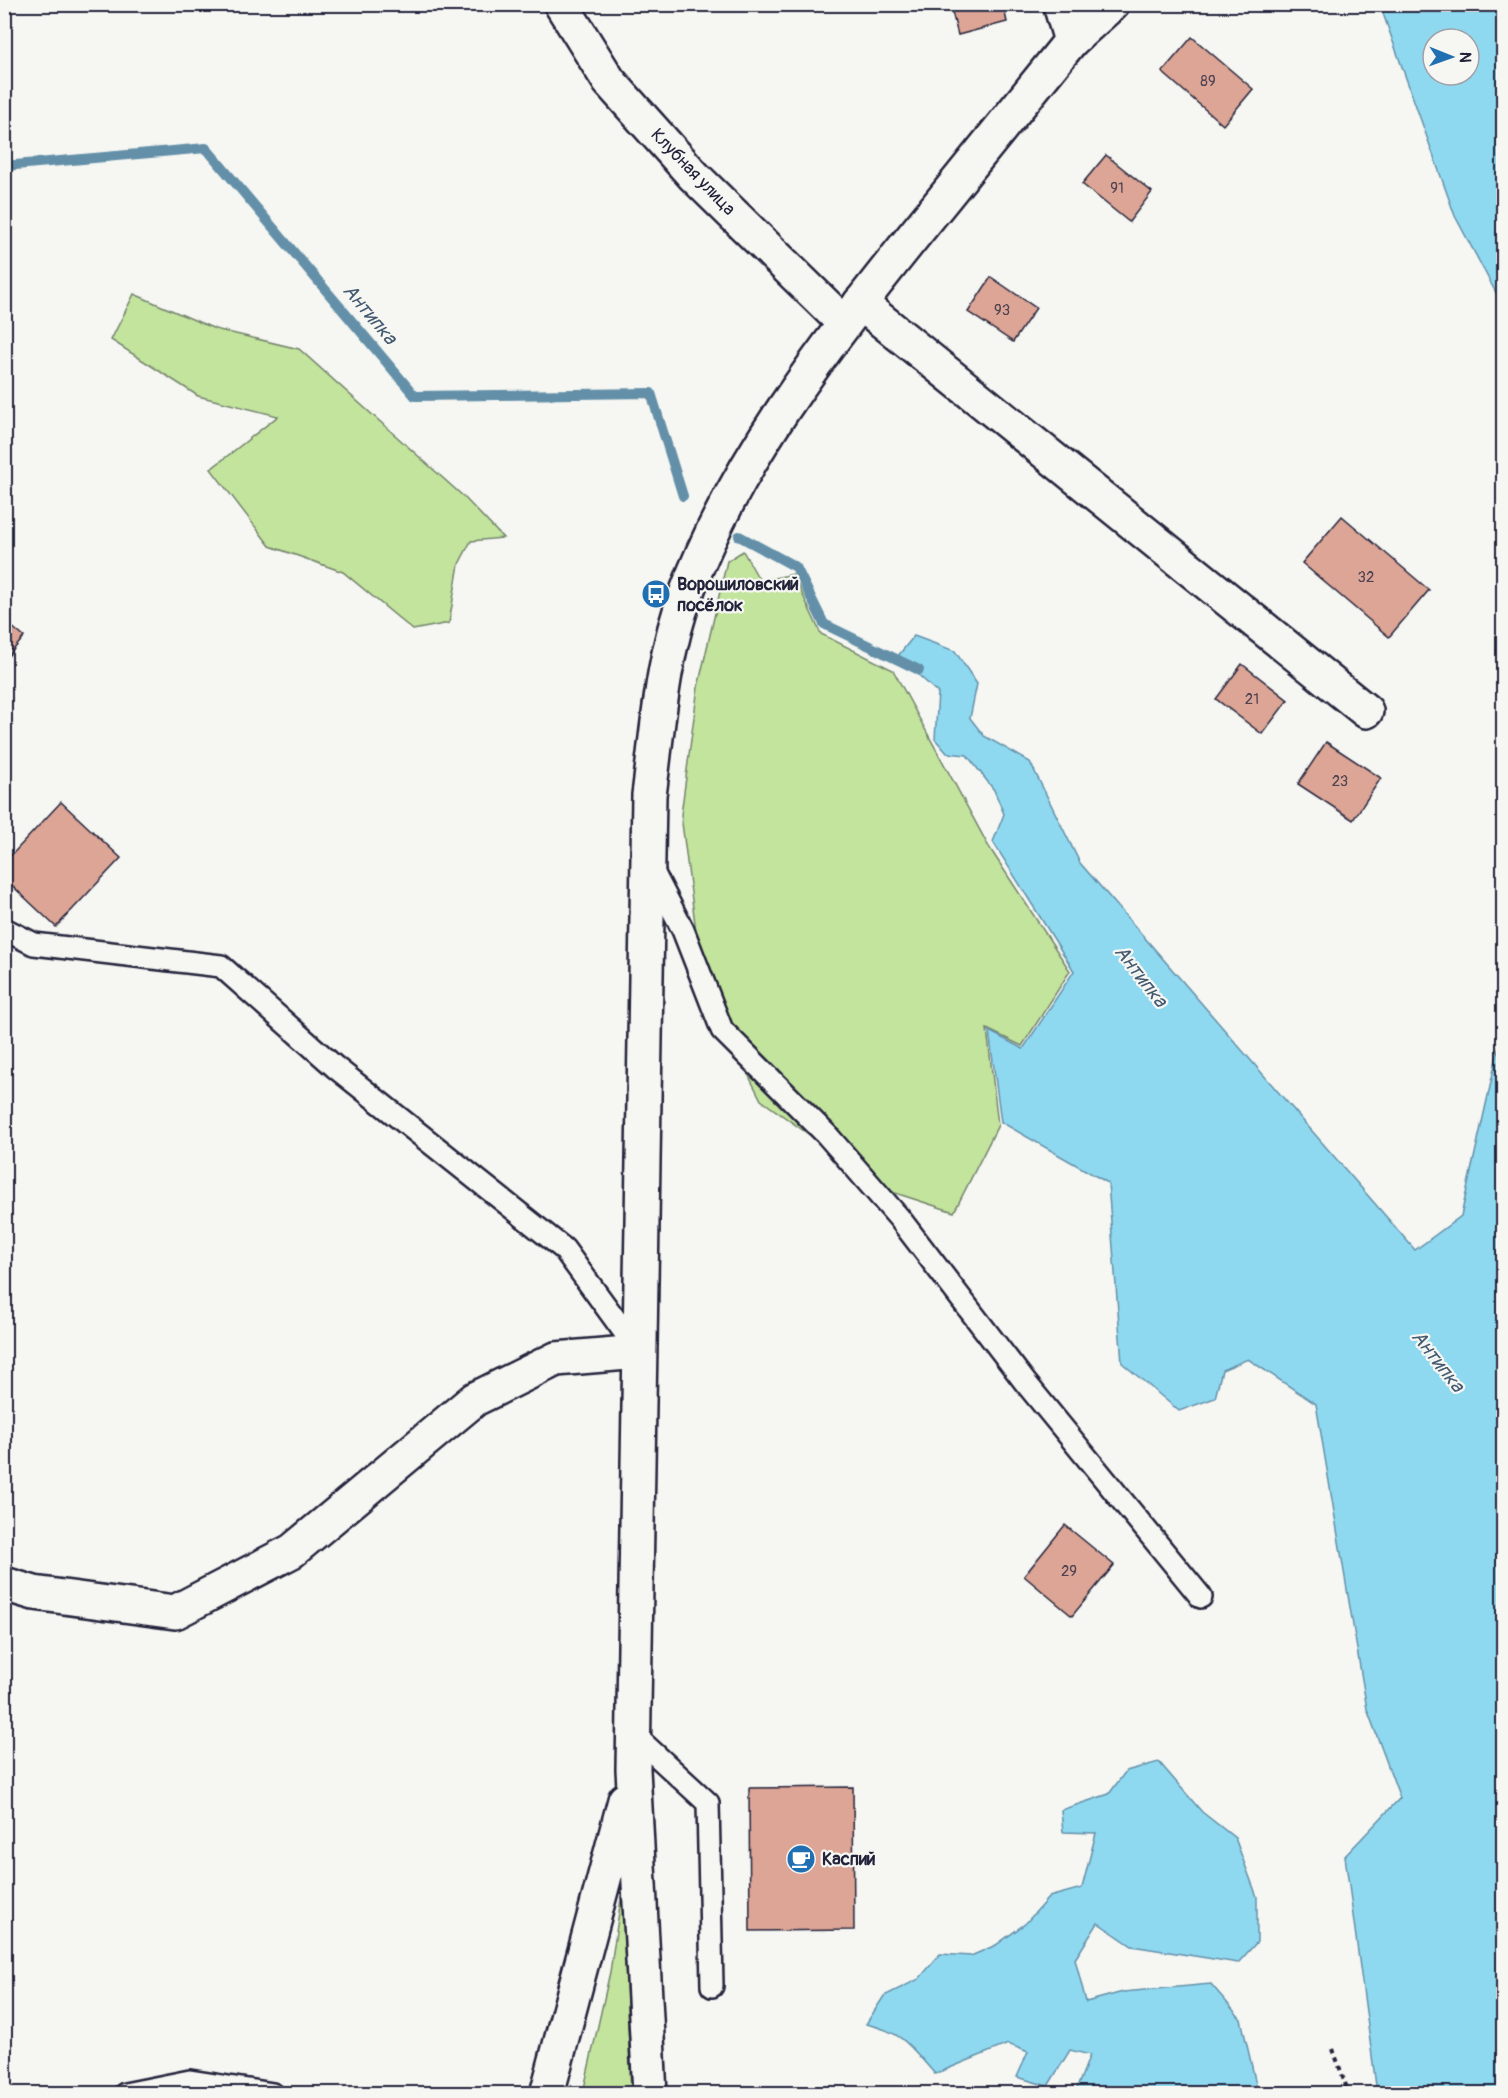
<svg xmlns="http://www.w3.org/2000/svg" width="1508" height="2098" font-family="Pangolin,sans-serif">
	<rect width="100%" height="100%" fill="#f6f6f2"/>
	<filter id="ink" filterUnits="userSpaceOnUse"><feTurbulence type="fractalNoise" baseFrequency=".0167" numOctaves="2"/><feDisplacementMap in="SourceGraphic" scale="12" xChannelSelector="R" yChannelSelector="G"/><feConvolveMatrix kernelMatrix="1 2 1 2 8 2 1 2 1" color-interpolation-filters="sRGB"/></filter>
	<g filter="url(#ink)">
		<g fill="#c3e49d" stroke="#72836c" stroke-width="1.5">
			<polygon points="134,294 215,329 299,349 464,497 503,538 471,541 459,564 449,623 413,630 343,572 270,546 211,469 278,416 198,396 111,340"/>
			<polygon points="743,551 760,581 793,574 821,634 893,670 989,847 1070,971 1022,1046 987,1029 998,1125 954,1212 886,1190 761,1100 703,985 681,815 698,687 727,561"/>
			<polygon points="622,1892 631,2093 583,2093 610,1972"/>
		</g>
		<g fill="#8fd9f0" stroke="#6390a8" stroke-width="1.5" fill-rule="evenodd">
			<path d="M1380,5H1503V306L1455,216ZM1433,39H1469V75H1433Z"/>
			<polygon points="914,636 955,651 977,684 970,718 984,736 1030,762 1080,863 1415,1250 1461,1216 1500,1042 1504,1051 1503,2093 1377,2093 1345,1856 1400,1798 1367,1709 1316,1404 1248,1359 1222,1370 1215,1398 1179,1411 1122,1363 1108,1183 1001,1122 989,1031 1023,1049 1074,971 993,842 1004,814 994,790 967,755 947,753 935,739 938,693 898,656"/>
			<path d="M1159,1762L1202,1812L1235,1838L1257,1897V1942L1238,1963L1132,1946L1098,1923L1075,1959L1086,2002L1123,1992L1211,1984L1241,2019L1258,2093H1075L1090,2055L1070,2050L1048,2086L1017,2077L1028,2052L1008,2044L935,2074C910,2046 903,2032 866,2024L884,1996L919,1979L940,1954L971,1956L996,1945L1026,1923L1049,1897L1082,1888L1096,1833L1063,1832L1061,1810L1109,1794L1126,1771Z"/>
		</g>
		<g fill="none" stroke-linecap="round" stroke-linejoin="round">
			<g stroke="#6390a8" stroke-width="10">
				<polyline points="4,166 206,148 415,396 651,393 683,496"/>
				<polyline points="739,536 796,567 824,624 919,670"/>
			</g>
		</g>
		<g fill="#dca595" stroke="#22223b" stroke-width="1.5">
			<polygon points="950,4 1003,4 1007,22 958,35"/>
			<polygon points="1192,37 1253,89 1223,125 1162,72"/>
			<polygon points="1106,155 1152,192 1129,222 1082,184"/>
			<polygon points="991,277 1036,308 1013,342 968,312"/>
			<polygon points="1342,516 1429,590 1389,637 1302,563"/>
			<polygon points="4,620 24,637 4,661"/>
			<polygon points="1242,664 1288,700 1262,734 1216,699"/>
			<polygon points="1326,742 1381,778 1353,820 1298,784"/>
			<polygon points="61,802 121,858 56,927 4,878 4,863"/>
			<polygon points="1065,1525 1114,1565 1072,1616 1024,1576"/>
			<polygon points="853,1787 854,1930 750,1931 749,1788"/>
		</g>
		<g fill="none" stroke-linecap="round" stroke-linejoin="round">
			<g stroke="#22223b" stroke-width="26">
				<g id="lane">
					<polyline points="651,868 683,930 722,1030 827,1135 900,1219 1025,1382 1201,1597"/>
					<polyline points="4,929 34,944 221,966 335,1067 564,1249 639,1352"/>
					<polyline points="633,1734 708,1803 712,1986"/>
					<polyline points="125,2094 190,2081 273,2094"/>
				</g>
			</g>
			<g stroke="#22223b" stroke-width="38">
				<g id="street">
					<polyline points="561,4 609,81 694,176 844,323"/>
					<polyline points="1060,4 1071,41"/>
					<polyline points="860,303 1366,711"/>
					<polyline points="4,1584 34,1593 175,1612 292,1551 475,1399 556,1359 639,1352"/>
				</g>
			</g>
			<g stroke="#22223b" stroke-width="38">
				<g id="secondary">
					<polyline points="547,2094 625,1800"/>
					<path d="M650,2094L633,1769L649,795C658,728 662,657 686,594C735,462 824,348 911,239C964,173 1017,107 1071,41L1112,4"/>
				</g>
			</g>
			<polyline stroke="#22223b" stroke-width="4" stroke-dasharray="4.5 4.5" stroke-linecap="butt" points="1333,2049 1349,2094"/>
			<use href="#lane" stroke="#f6f6f2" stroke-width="21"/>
			<use href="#street" stroke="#f6f6f2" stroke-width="33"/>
			<use href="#secondary" stroke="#f6f6f2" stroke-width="33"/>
		</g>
	</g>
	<defs>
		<g id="bus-disc" transform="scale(1.5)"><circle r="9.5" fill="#1f6fb2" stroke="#f6f6f2"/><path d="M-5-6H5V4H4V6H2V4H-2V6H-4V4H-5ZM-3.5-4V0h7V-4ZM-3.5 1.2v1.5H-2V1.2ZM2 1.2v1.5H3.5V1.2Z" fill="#fff"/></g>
		<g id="cafe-disc" transform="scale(1.5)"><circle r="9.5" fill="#1f6fb2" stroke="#f6f6f2"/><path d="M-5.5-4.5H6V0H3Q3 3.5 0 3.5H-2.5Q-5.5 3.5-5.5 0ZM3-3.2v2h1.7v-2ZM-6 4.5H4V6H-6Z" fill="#fff"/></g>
	</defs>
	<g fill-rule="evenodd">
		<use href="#bus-disc" x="656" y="594"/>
		<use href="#cafe-disc" x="801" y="1859"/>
	</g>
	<g text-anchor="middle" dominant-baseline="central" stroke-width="4.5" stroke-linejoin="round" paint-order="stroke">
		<g font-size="15" fill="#504352">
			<text x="1208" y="81">89</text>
			<text x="1117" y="188">91</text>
			<text x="1002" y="310">93</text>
			<text x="1366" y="577">32</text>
			<text x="1252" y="699">21</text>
			<text x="1340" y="781">23</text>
			<text x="1069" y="1571">29</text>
		</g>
		<g font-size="18" fill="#22223b" stroke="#f6f6f2">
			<text transform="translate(693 172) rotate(46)">Клубная улица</text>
		</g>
		<g font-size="18" font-weight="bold" fill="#22223b" stroke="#f6f6f2" text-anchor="start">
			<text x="677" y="584">Ворошиловский<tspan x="677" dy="21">посёлок</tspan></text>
			<text x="822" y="1859">Каспий</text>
		</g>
		<g font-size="20" font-style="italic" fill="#435971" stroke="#f6f6f2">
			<text transform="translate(370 314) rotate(50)">Антипка</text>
			<text transform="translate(1141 976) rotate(52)">Антипка</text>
			<text transform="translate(1438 1361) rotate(52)">Антипка</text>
		</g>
	</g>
	<rect width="1508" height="2098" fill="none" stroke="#f6f6f2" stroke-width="24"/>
	<rect x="12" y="12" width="1484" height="2074" fill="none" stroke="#22223b" stroke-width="2" filter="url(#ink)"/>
	<g transform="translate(1451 57) rotate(91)"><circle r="28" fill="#f6f6f2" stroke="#a1a1a9" stroke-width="1.5"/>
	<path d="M0-4.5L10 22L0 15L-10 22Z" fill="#1f6fb2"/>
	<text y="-9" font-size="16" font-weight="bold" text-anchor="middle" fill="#22223b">N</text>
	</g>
</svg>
